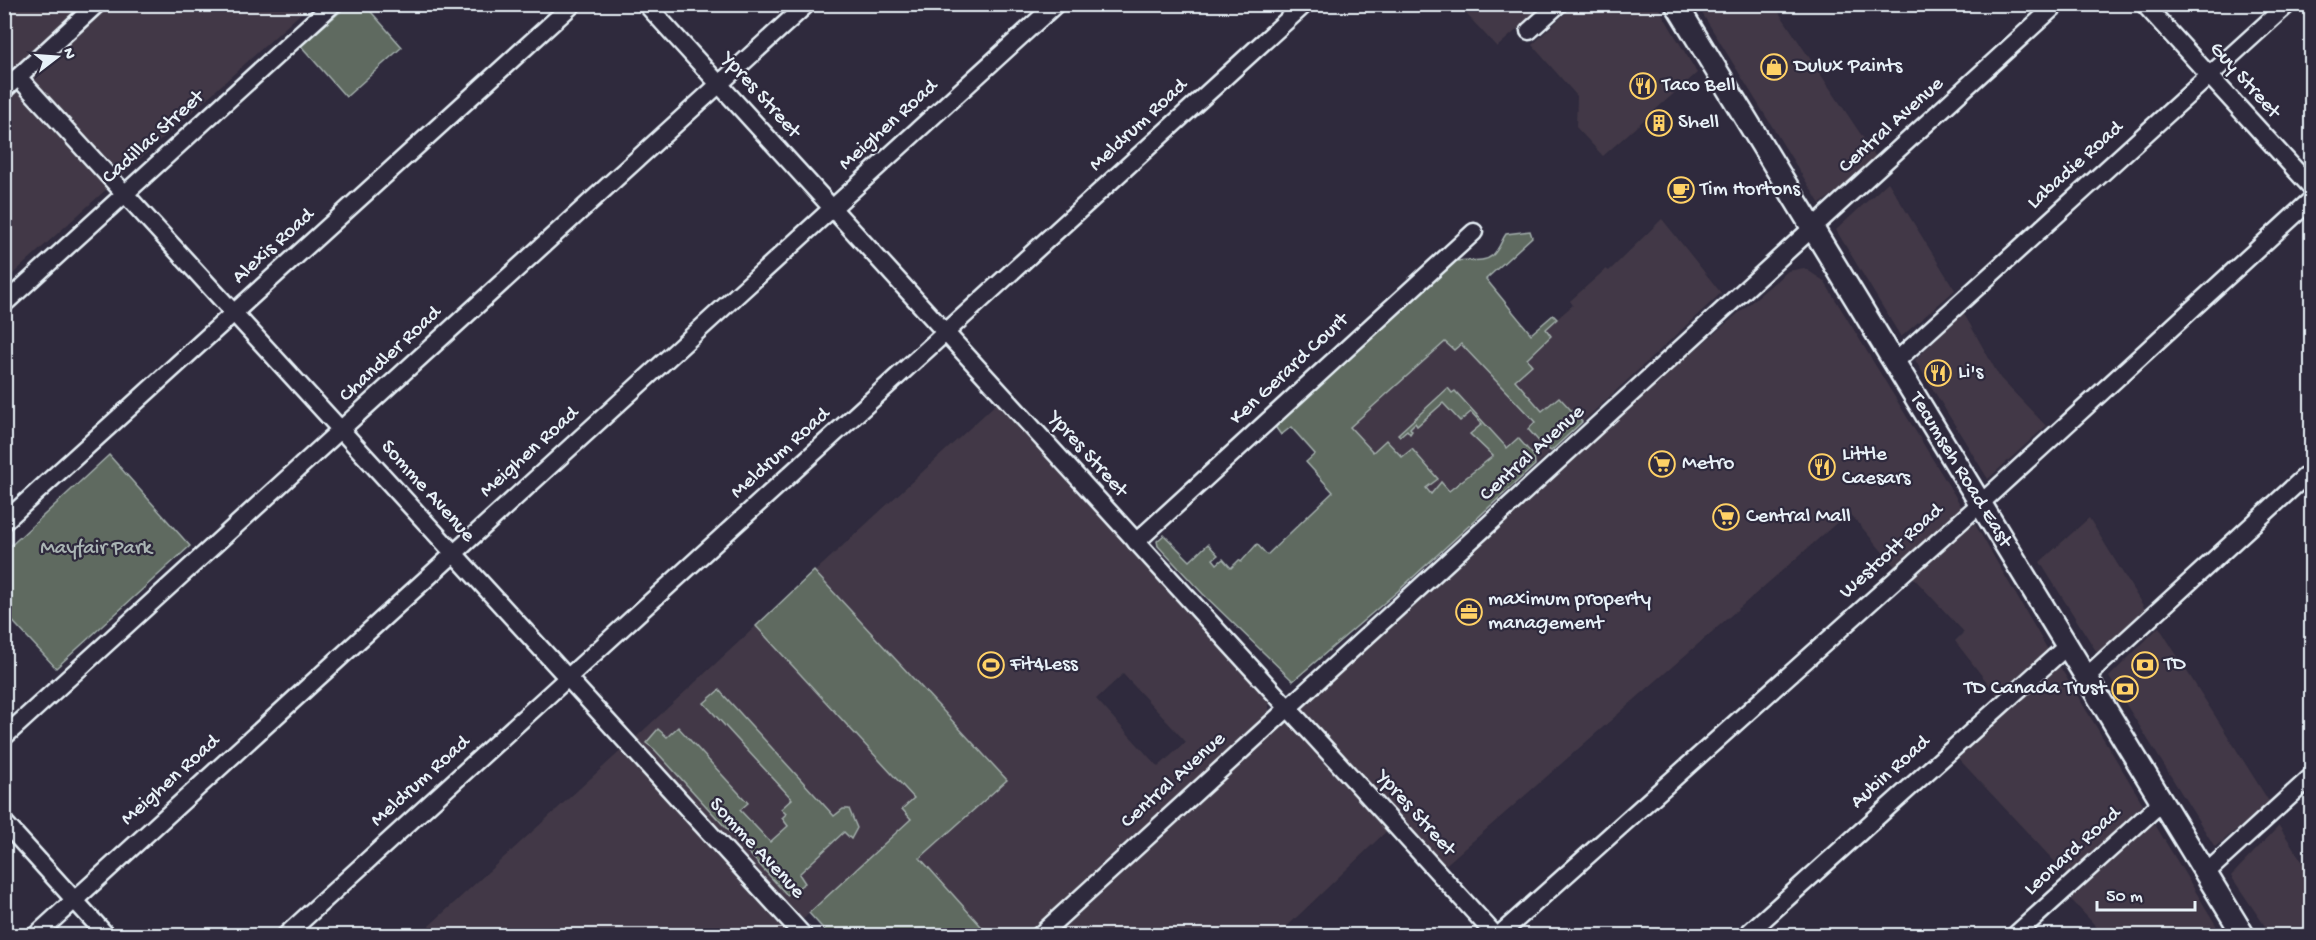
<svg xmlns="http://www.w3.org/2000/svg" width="2316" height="940" font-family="'Gochi Hand',sans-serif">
	<rect width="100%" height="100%" fill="#2f2a3d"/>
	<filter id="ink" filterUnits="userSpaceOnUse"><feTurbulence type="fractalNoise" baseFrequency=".0167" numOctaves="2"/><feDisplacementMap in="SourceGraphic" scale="12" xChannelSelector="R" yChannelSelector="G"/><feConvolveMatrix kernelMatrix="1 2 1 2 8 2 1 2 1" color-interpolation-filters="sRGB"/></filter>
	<g filter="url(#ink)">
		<g fill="#423946" fill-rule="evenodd">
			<polygon points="5,5 310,5 5,281"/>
			<polygon points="1458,5 1545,5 1497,47"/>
			<polygon points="1574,5 1657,5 1697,73 1603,156 1576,127 1577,96 1532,45"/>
			<polygon points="1697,5 1774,5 1878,160 1820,204"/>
			<polygon points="1888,182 1955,290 1901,337 1836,230"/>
			<polygon points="1662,219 1721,293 1451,544 1343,423 1446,329 1493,375 1573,305 1570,301 1606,269 1609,271"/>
			<polygon points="1804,268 1824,281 1963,509 1896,568 1849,512 1442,868 1397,821 1278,935 1055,936 1642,395 1788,271"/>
			<polygon points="1963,312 2000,378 2046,426 1988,479 1915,360"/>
			<path d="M998,402L1265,693L1269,698V711L1184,793L1026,936L979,935L891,838L800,922L633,740ZM1123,674L1186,742L1158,767L1096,699Z"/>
			<polygon points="2089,518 2148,614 2098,654 2040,562"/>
			<polygon points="1972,519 2048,650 1997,695 1955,641 1964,632 1909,573"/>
			<polygon points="2159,627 2270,803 2215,847 2109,677"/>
			<polygon points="2057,662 2143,804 2068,876 1958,758"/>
			<polygon points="625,747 792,935 418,936"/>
			<polygon points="2151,818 2222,935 2104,935 2067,895"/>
			<polygon points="2279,826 2311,875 2311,935 2271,935 2231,876"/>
		</g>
		<g fill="#5e6b60" stroke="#a3aeac" stroke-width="1.5">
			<polygon points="365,5 402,47 346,97 301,46 348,5"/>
			<path d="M1530,231L1532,237L1486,279L1531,334L1553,315L1557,319L1546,329L1551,336L1527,359L1532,365L1515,380L1542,411L1559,397L1582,422L1551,451L1543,446L1528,429L1535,422L1461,344L1454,350L1445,342L1350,427L1373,452L1386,440L1402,457L1412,449L1438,479L1426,488L1431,494L1441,482L1449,491L1493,456L1470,434L1482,424L1471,412L1460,421L1443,403L1417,426L1415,423L1410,428L1412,431L1410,434L1407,430L1400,436L1398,434L1448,388L1452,393L1455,391L1507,448L1518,438L1534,456L1535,465L1398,591L1293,681L1203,594L1158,546L1157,541L1164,535L1190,561L1208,544L1218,555L1213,559L1217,564L1223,559L1231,568L1239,560L1241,562L1257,544L1267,555L1333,492L1306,462L1315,454L1291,427L1281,435L1274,425L1451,263C1465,256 1480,266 1493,255C1500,248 1501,241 1506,234Z"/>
			<polygon points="109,455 190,546 56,668 5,613 5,551"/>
			<polygon points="814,571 1007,780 920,858 989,935 829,935 809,913 911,819 902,809 914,798 756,626"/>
			<polygon points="719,690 834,816 843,809 849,809 857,828 851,839 844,832 799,874 805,883 787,895 654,749 646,743 658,729 667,737 678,727 748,803 740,810 770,842 788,826 782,818 786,814 781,809 792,799 704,703"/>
		</g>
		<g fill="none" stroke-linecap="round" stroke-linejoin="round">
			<g stroke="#e8f1f8" stroke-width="21">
				<g id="minor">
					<polyline points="646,4 1496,936"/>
					<polyline points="2144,4 2312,188"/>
					<polyline points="1529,31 1559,4"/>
					<polyline points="18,77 804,936"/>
					<polyline points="4,90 97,4"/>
					<polyline points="4,304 333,4"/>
					<polyline points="1895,362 2288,4"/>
					<polyline points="4,522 573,4"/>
					<polyline points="1136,542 1474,232"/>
					<polyline points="2087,676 2312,470"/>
					<polyline points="4,737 807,4"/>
					<polyline points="4,822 107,936"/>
					<polyline points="2207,872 2312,776"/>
					<polyline points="35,936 1056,4"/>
					<polyline points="285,936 1305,4"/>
					<polyline points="1039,936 2057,4"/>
					<polyline points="1498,936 1981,503 2312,199"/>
					<polyline points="1745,936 2068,645"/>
					<polyline points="2014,936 2163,801"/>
				</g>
			</g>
			<g stroke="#e8f1f8" stroke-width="26">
				<g id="major">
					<path id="s1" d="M1676,4L2244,936"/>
				</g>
			</g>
			<use href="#minor" stroke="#2f2a3d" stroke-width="16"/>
			<use href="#major" stroke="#2f2a3d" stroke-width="21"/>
		</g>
	</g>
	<defs>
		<g id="shop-ring" transform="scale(1.35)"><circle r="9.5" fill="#2f2a3d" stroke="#ffd166" stroke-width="1.5"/><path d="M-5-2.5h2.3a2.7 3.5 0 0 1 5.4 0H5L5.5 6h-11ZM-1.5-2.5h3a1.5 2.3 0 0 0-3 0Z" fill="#ffd166"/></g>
		<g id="restaurant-ring" transform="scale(1.35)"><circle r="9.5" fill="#2f2a3d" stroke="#ffd166" stroke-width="1.5"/><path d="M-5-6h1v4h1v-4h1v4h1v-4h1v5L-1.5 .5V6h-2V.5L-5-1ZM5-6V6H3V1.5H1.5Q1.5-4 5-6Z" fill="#ffd166"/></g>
		<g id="building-ring" transform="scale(1.35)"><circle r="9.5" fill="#2f2a3d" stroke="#ffd166" stroke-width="1.5"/><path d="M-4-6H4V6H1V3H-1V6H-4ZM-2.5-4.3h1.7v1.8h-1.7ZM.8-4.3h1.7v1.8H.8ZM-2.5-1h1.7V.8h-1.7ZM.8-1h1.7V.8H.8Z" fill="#ffd166"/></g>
		<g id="cafe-ring" transform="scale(1.35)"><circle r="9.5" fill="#2f2a3d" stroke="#ffd166" stroke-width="1.5"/><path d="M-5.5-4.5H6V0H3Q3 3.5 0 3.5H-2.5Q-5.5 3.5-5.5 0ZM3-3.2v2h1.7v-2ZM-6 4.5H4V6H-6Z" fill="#ffd166"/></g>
		<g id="supermarket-ring" transform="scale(1.35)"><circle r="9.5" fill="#2f2a3d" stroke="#ffd166" stroke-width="1.5"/><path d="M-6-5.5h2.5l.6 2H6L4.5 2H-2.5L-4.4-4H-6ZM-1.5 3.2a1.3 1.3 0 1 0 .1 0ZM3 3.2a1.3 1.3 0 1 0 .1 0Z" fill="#ffd166"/></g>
		<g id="office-ring" transform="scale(1.35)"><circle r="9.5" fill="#2f2a3d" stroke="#ffd166" stroke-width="1.5"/><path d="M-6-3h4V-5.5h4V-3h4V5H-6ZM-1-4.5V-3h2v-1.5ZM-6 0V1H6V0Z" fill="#ffd166"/></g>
		<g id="stadium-ring" transform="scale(1.35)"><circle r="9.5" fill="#2f2a3d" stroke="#ffd166" stroke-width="1.5"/><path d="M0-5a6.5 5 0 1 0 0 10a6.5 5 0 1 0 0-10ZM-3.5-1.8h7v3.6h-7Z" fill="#ffd166"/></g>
		<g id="bank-ring" transform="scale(1.35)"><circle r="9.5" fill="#2f2a3d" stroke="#ffd166" stroke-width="1.5"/><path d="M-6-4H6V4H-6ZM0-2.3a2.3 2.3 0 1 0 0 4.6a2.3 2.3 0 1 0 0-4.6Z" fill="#ffd166"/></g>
	</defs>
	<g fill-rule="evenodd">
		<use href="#shop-ring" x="1774" y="67"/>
		<use href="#restaurant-ring" x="1643" y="86"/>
		<use href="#building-ring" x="1659" y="123"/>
		<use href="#cafe-ring" x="1681" y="190"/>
		<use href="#restaurant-ring" x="1938" y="373"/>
		<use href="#supermarket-ring" x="1662" y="464"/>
		<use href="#restaurant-ring" x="1822" y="467"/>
		<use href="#supermarket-ring" x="1726" y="517"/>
		<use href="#office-ring" x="1469" y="612"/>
		<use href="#stadium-ring" x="991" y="665"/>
		<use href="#bank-ring" x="2145" y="665"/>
		<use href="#bank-ring" x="2125" y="689"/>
	</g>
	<g text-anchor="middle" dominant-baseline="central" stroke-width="4.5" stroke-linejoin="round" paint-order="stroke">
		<g font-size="21" fill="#e8f1f8" stroke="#2f2a3d" text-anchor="start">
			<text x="1794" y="67">Dulux Paints</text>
			<text x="1662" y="86">Taco Bell</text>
			<text x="1678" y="123">Shell</text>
			<text x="1700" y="190">Tim Hortons</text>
			<text x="1958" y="373">Li's</text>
			<text x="1842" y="455">Little<tspan x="1842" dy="24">Caesars</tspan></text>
			<text x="1682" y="464">Metro</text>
			<text x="1746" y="517">Central Mall</text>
			<text x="1488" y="600">maximum property<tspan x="1488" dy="24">management</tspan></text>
			<text x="1010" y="665">Fit4Less</text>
			<text x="2164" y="665">TD</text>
			<text x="2106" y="689" text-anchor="end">TD Canada Trust</text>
		</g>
		<g font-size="21" fill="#e8f1f8" stroke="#2f2a3d">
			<text transform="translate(2244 81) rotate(48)">Guy Street</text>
			<text transform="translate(760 96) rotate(48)">Ypres Street</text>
			<text transform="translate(889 126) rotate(-42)">Meighen Road</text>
			<text transform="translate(1139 126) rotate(-43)">Meldrum Road</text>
			<text transform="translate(1892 126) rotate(-42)">Central Avenue</text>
			<text transform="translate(154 138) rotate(-42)">Cadillac Street</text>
			<text transform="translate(2076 166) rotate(-42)">Labadie Road</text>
			<text transform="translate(274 247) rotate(-42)">Alexis Road</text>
			<text transform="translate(391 355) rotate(-43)">Chandler Road</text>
			<text transform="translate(1290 370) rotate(-43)">Ken Gerard Court</text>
			<text transform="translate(530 453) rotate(-42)">Meighen Road</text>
			<text transform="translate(781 454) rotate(-42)">Meldrum Road</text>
			<text transform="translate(1533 454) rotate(-42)">Central Avenue</text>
			<text transform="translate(1087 455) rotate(48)">Ypres Street</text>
			<text stroke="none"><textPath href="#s1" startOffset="546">Tecumseh Road East</textPath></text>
			<text transform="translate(427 492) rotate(48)">Somme Avenue</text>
			<text transform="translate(1892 552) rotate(-42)">Westcott Road</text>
			<text transform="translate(1891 773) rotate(-42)">Aubin Road</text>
			<text transform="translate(171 781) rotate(-42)">Meighen Road</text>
			<text transform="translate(1174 781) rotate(-42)">Central Avenue</text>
			<text transform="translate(421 782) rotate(-42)">Meldrum Road</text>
			<text transform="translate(1415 814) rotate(48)">Ypres Street</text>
			<text transform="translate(756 849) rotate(47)">Somme Avenue</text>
			<text transform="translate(2073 852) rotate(-42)">Leonard Road</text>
		</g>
		<g font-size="21" fill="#aab5b4" stroke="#2f2a3d">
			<text x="96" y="549">Mayfair Park</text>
		</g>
	</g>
	<rect width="2316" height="940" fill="none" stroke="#2f2a3d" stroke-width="24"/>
	<rect x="12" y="12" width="2292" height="916" fill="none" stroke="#e8f1f8" stroke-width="2" filter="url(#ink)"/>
	<g transform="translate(57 57) rotate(73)" stroke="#2f2a3d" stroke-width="4.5" paint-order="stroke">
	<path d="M0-4.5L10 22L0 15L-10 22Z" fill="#e8f1f8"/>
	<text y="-9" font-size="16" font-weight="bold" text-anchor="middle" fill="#e8f1f8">N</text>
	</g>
	<path d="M2097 901v9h98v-9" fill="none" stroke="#e8f1f8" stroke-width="3"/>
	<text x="2106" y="901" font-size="18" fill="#e8f1f8" stroke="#2f2a3d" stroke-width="4.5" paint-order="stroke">50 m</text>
</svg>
